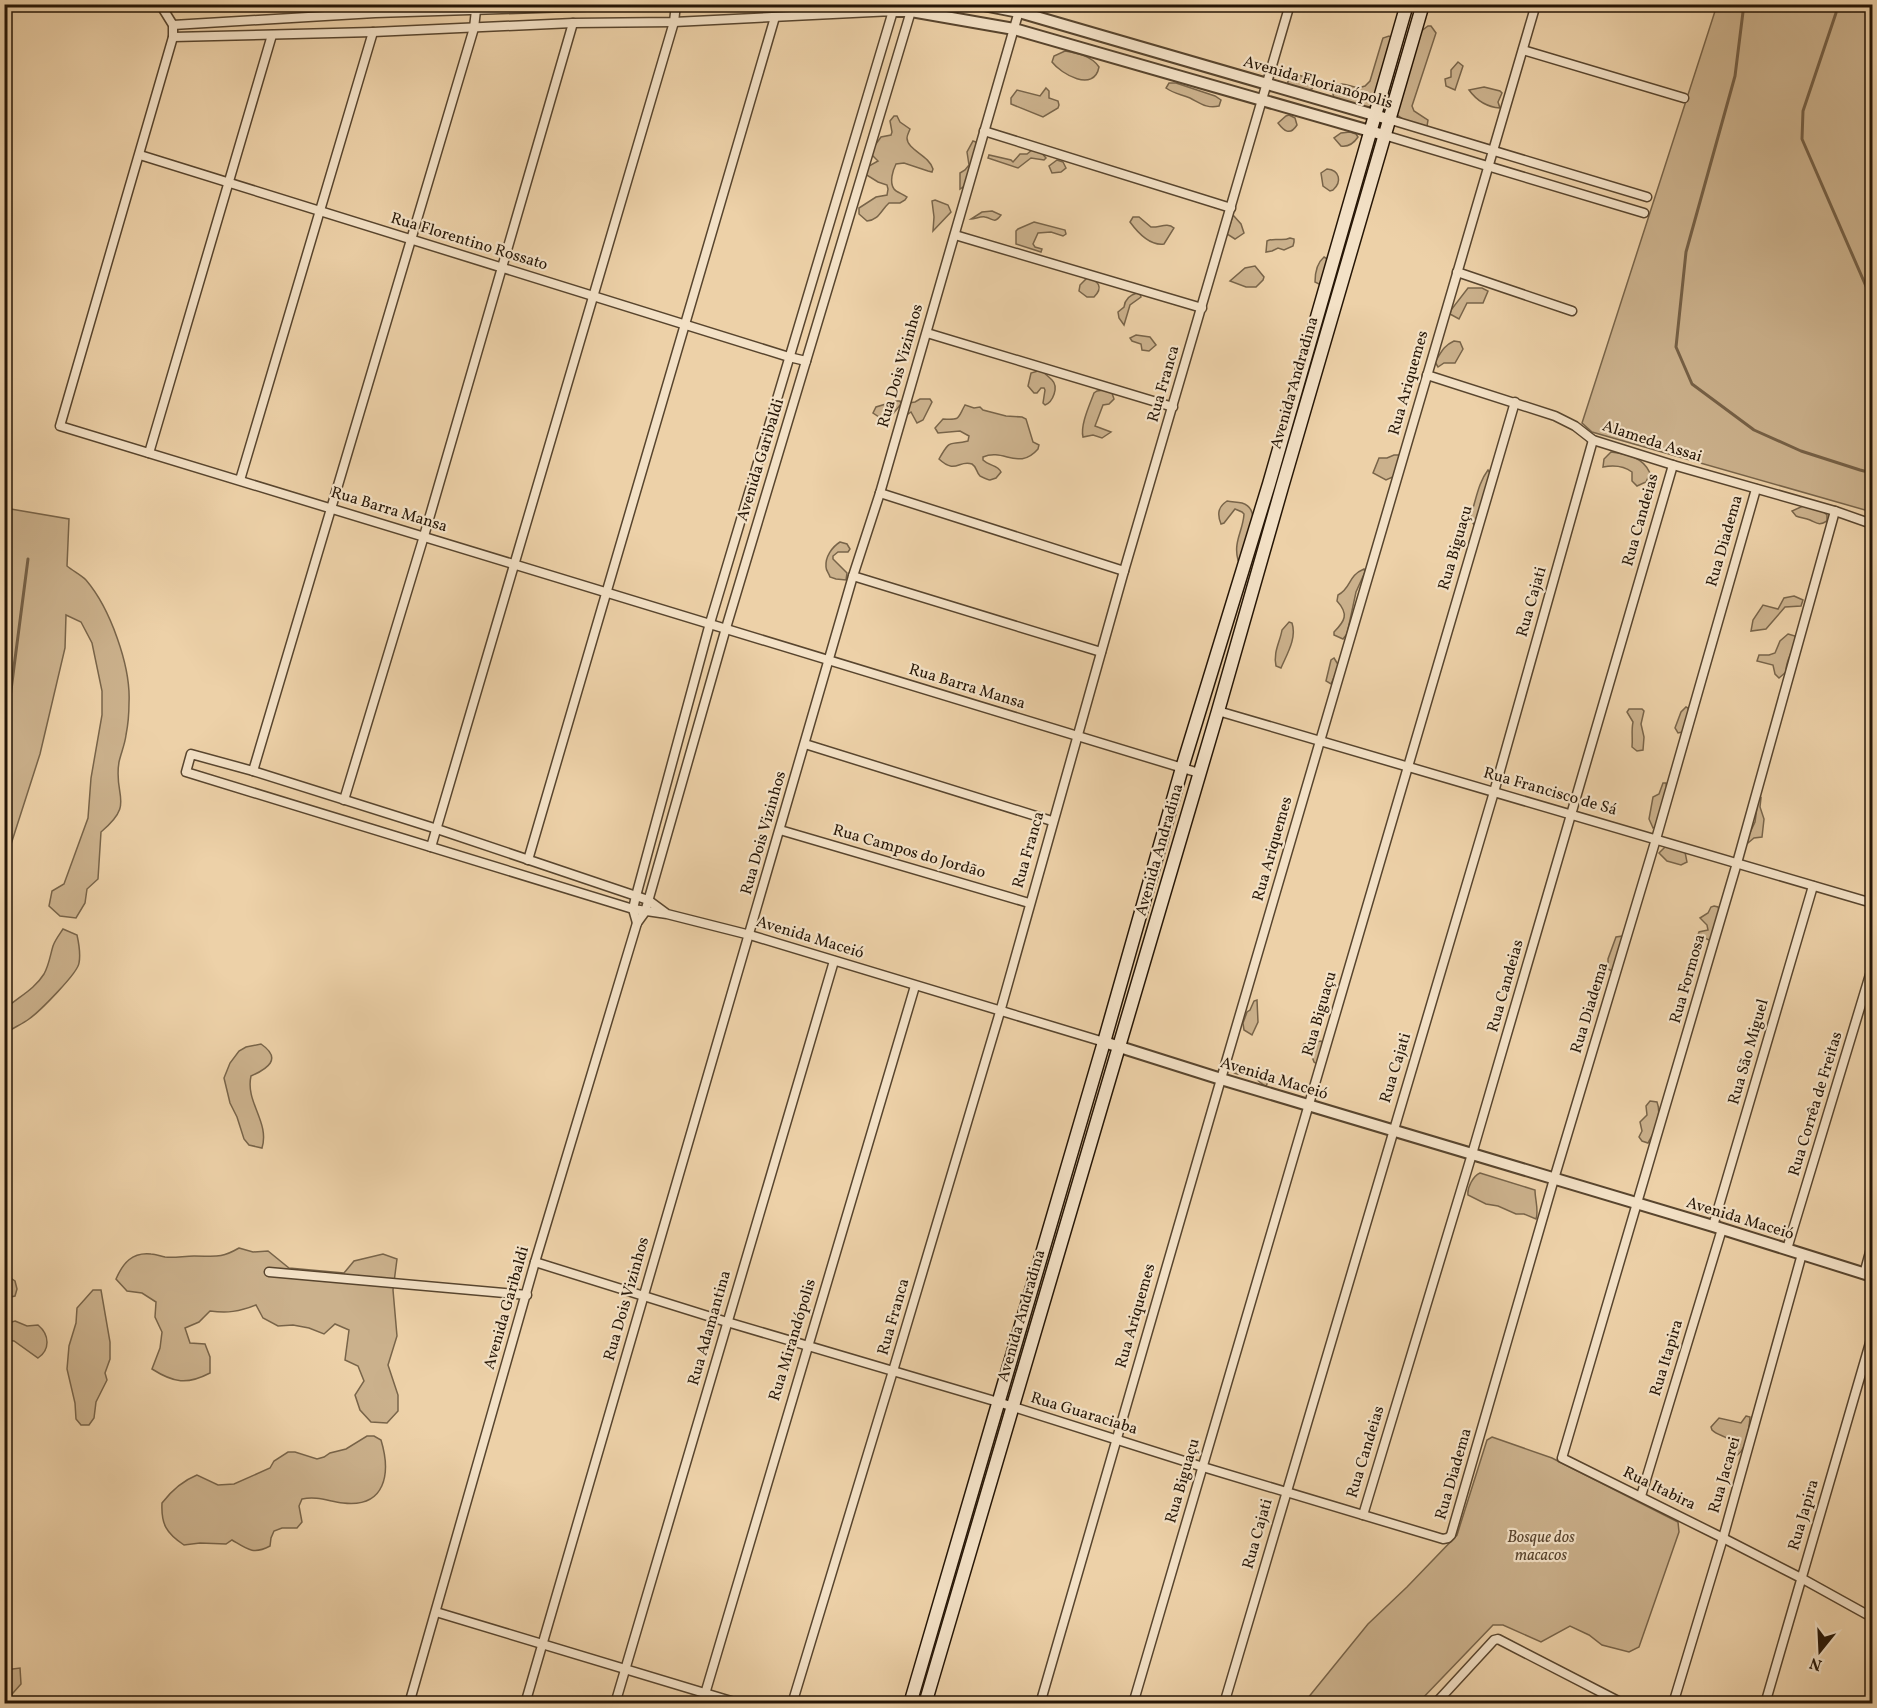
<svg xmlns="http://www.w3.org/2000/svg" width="1877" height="1708" font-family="Vollkorn,serif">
	<rect width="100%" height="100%" fill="#edd1a8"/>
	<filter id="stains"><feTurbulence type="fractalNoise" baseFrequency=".00333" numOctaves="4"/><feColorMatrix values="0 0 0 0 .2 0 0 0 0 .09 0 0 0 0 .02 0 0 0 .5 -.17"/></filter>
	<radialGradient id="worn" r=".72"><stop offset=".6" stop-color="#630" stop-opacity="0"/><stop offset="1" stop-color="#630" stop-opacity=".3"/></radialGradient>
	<g fill="#cbb18c" stroke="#786449" stroke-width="1.5">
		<polygon points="1717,5 1872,5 1872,512 1592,432 1582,423"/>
		<path d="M1428,26H1431L1436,33L1412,106L1414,111L1428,120L1427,126C1414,126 1405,122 1396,114L1420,32Z"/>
		<path d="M1389,36L1392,38L1375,104L1367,108L1361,105L1335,101C1326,76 1344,84 1358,88L1365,86L1370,81L1382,41L1383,38Z"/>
		<path d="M1065,51C1077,53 1092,56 1099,67C1094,93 1061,74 1052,62L1054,56Z"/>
		<polygon points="1458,62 1463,66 1455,90 1446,86 1445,79 1451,77 1451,70"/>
		<polygon points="1295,74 1308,78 1313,86 1312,89 1306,91 1287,86 1289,77"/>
		<path d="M1169,83H1176L1215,96L1221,100L1219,106C1207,109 1200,103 1190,98C1181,94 1174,94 1166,88Z"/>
		<path d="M1484,87L1500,91L1502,93L1498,102L1500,108C1486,107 1477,101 1469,90Z"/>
		<polygon points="1046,88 1049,91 1049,98 1058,101 1059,105 1058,108 1043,117 1011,104 1011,98 1017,90 1040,96"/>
		<path d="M1289,115L1295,118L1297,125C1290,136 1284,131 1278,123L1286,116Z"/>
		<path d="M894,116H897L900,122L910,129C909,132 907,135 907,138C907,150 929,155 933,169L932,172L928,171L904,163L896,164C893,170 889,182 894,189C896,192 903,194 907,197L905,200L900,203H889C881,210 879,220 867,221L859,214V208L876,197L887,195L888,189L887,185L878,182L865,174L869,166L878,161L872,155L873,148L881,137L891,135L892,132L890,121Z"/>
		<path d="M1350,132L1356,134L1358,137C1354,143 1348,147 1341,146L1334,138L1341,133Z"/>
		<polygon points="973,141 976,142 977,149 966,185 960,189 960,173 965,170 969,165 967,152"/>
		<polygon points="1032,150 1040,151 1046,158 1044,160 1031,158 1018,168 988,158 989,155 1011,160 1013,162 1020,154 1027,154"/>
		<polygon points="1057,160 1063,162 1066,168 1061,172 1052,173 1049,166"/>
		<path d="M1327,169C1340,170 1342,182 1333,190L1330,191L1323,186L1321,173Z"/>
		<polygon points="935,200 948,205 951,212 933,231 934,217 932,201"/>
		<path d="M992,211L1001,215C994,224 994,219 985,217C981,216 975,219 971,219L982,212Z"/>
		<polygon points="1233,215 1241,224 1244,233 1235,239 1227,234"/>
		<path d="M1133,217H1139L1151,227C1159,228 1167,222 1174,228L1164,244C1150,246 1138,233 1130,222Z"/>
		<polygon points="1034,222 1065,230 1066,234 1063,236 1051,232 1038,233 1033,244 1035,247 1042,249 1041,252 1016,244 1016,231 1018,229"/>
		<path d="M1290,238L1294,239V242L1293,246L1284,250L1278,248L1272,251L1266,252L1267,241C1275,237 1282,242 1290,238Z"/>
		<path d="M1324,257L1329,260L1321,285L1315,282C1315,273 1317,263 1324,257Z"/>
		<polygon points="1255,266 1264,277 1263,280 1256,287 1246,287 1230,281 1245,268"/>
		<path d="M1088,277C1098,281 1104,287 1094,297H1087L1079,291L1080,285Z"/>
		<polygon points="1468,288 1482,288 1488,291 1483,303 1467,303 1459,319 1450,314 1451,310"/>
		<path d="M1137,293L1140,294L1141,297L1130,305L1124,325L1119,318L1118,312L1124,307C1125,299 1129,295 1137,293Z"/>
		<polygon points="1136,335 1150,337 1156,345 1149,351 1142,350 1141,344 1132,341 1130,338"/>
		<path d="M1454,341L1460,342L1463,349L1455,363H1444L1438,367L1435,362C1441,353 1443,346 1454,341Z"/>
		<path d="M1041,370C1044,373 1049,377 1052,380C1059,387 1053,402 1045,405L1043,403L1045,390L1044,388H1041L1037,393H1034L1028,386L1031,373Z"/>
		<path d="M1104,390L1112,393L1114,399L1109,404L1103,405L1095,426L1111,432L1102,438L1093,435L1083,437C1080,425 1090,404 1094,393L1097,391Z"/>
		<polygon points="920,399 930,399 932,402 923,420 917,423 911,412 908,414 906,412 908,403 915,402"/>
		<polygon points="896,401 900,401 901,404 891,416 879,417 873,413 876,407"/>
		<path d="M965,405L974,408L980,407L983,410L1006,416L1022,417L1026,419L1033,442L1039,445L1038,449C1019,471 1004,448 983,457V460C989,466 998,465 1001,472L996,478L990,480C988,480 982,477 980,476C976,472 977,467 972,464C959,459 956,475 939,459C951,438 948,446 968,441L969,436L960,431L938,433L935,428L943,419C961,420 957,419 965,405Z"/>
		<path d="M1611,452C1627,454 1643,457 1650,473L1646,482L1637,486L1632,481V472C1624,466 1613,465 1603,467L1604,459Z"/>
		<polygon points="1394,455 1400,455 1395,476 1386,480 1373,473 1379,458 1387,458"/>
		<path d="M1488,470L1490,473L1486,489L1474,525L1470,517C1476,501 1478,483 1488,470Z"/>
		<path d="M1227,501C1232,502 1237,502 1242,503C1263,509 1248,541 1244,556L1238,560C1233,542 1243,531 1244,514L1242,512L1235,509L1224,523L1221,524C1217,514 1218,507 1227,501Z"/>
		<path d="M1803,506L1823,511L1827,515V521C1819,526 1817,523 1810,520C1805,518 1800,518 1796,516L1792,511Z"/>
		<path d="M5,508L69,519L67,566C73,571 81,575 86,580C110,608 131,666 129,703C129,714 128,725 126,735C125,744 121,753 119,762C113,797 136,803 101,832L98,879L87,889L85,903L76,918L60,916L49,906L52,891L64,884L88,818L91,778L102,715V691L92,643L81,622L66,615L65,648L40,754L5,863Z"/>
		<path d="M840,542L847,544L850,549L848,552H838L833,556V559L847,573L846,580L836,579L830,577C829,573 826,571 826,567C825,557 832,547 840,542Z"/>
		<path d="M1364,569L1365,572L1356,592L1347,634L1343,639L1334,635V632C1345,621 1349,614 1337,601L1338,595C1352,588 1347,576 1364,569Z"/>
		<polygon points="1794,596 1803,600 1801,606 1785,607 1766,629 1751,631 1753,620 1763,605 1778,609 1784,598"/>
		<path d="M1289,622L1292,623C1297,638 1287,654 1281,668L1276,666C1273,652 1280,642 1282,630Z"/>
		<path d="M1788,634L1795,636C1796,649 1785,659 1786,672L1779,678L1775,674L1773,665L1757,661L1759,655H1769L1775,653L1780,641Z"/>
		<polygon points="1334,658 1339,666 1331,684 1326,681 1331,660"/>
		<path d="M1686,707L1688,708C1691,718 1685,724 1682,732L1678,733L1675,728L1681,712Z"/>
		<path d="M1629,709H1642L1644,711L1641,724L1644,737L1643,750L1637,751L1632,747C1633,738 1631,732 1633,722L1627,712Z"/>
		<polygon points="1663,783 1666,783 1667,790 1656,826 1653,828 1649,819 1653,797 1659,794"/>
		<polygon points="1761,798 1760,807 1764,819 1762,837 1754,838 1748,843 1747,839 1755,822 1758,800"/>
		<polygon points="1666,846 1685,852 1687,862 1681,865 1667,861 1659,853"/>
		<polygon points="1714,906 1718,907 1719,910 1712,939 1709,940 1698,935 1699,932 1708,930 1707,925 1700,918 1708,913 1711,907"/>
		<path d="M63,929L77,935C79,944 81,953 79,963C78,973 39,1012 29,1019C21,1025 12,1028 5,1034V1009C18,997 34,990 44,974C49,965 50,956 53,946C55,940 59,935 63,929Z"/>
		<polygon points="1623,936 1618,964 1612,971 1608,969 1608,959 1616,937"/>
		<polygon points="1257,1000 1258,1022 1252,1035 1244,1030 1243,1023 1247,1012 1250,1010 1254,1001"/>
		<polygon points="1321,1041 1323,1043 1317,1064 1314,1062 1311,1054 1303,1050 1302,1047 1304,1044"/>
		<path d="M261,1044C283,1059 267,1069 251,1076C245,1102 270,1122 262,1148L249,1145L244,1139L237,1117L230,1103L224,1078L230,1063L239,1051L246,1047Z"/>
		<path d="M1238,1064L1245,1071L1268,1075L1270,1078L1266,1086C1260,1084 1256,1077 1250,1075C1241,1073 1239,1077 1231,1071Z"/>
		<path d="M1650,1101L1657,1102C1662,1115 1655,1132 1648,1143L1642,1141L1639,1137L1642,1131L1640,1122L1647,1115L1646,1106Z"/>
		<path d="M1480,1173L1535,1190C1535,1200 1539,1210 1536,1219L1524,1214H1516L1498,1206L1486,1204L1468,1195C1467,1188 1473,1176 1480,1173Z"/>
		<path d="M239,1248L253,1252L268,1251L289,1268L344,1273L354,1261L383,1254L397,1259L393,1290L397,1336L388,1365L398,1395V1411L387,1423L371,1422L360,1410L355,1395L364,1381L358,1366L345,1360L349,1330L335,1324L324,1334L309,1328L293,1325L278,1326L263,1318L256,1305C239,1312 227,1313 210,1311L199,1322L185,1328L190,1343L205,1344L210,1357V1373C187,1385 174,1383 152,1369L160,1348L162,1332L155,1317L156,1302L142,1293L127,1291L116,1279C123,1263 132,1252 151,1254C156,1254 160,1256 165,1257C175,1258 184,1256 194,1256C215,1256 220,1259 239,1248Z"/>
		<polygon points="9,1277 15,1281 17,1289 15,1296 5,1298 5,1278"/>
		<polygon points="93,1290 101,1290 110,1342 110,1359 105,1373 107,1380 96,1402 94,1418 89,1425 81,1425 76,1419 75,1403 67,1369 69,1346 76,1323 77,1308"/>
		<path d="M15,1321L27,1326L38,1325C50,1335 50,1350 38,1358L14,1341L5,1340V1333L8,1323Z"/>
		<path d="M1746,1416L1750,1417C1749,1429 1747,1452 1734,1457L1728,1451L1734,1446C1729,1435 1719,1437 1712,1430L1711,1427L1719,1418L1741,1423Z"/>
		<path d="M367,1436H374L381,1440C391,1473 386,1508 343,1503C328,1501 317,1496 302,1499L299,1506L302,1522L297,1528H282L274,1531L271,1538L270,1546C253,1555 247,1549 232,1540L226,1544L200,1543L184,1545C166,1533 161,1524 162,1503C172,1490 182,1481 197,1475L218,1485L234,1484L270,1468L274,1461L288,1452H295L317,1459L324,1457L330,1453L346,1449Z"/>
		<polygon points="1492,1437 1552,1458 1678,1522 1679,1532 1639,1647 1629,1652 1602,1645 1589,1635 1570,1626 1541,1642 1503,1625 1493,1625 1418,1703 1303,1704 1368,1624 1407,1587 1457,1535 1487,1440"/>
		<polygon points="20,1668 21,1684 5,1702 5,1670"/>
	</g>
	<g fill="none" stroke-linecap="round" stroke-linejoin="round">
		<g stroke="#756046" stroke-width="3">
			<polyline points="1744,4 1735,76 1686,252 1676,347 1692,384 1754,430 1801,451 1860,470 1872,473"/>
			<polyline points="1836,13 1803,111 1802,139 1872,300"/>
			<polyline points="4,744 28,559"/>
		</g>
		<g stroke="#58452e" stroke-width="11">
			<g id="minor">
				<polyline points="160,4 173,25 173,37 60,426 1199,773"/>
				<polyline points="173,25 375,13 665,4"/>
				<polyline points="173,37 373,32 573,23 674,22 893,11 710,623 636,896 633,909 637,923"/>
				<polyline points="1523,50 1684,98"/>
				<polyline points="1388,119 1647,197"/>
				<polyline points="984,131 1231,208"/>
				<polyline points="1384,135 1644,213"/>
				<polyline points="140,155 789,357 806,361"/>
				<polyline points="955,235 1202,308"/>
				<polyline points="1457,272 1572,311"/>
				<polyline points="927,333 1173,407"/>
				<polyline points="1427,375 1555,416 1575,426 1593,440 1673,465 1835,511 1872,524"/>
				<polyline points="149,453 272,35"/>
				<polyline points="240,480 373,32"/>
				<polyline points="880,493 1124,571"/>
				<polyline points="1835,511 1737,863 1562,1458 1723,1538 1801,1578 1866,1614 1872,1614"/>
				<polyline points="853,576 1101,652"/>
				<polyline points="1218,711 1872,903"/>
				<polyline points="805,744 1052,821"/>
				<polyline points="253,771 474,28 476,10"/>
				<polyline points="344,800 424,536 573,23"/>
				<polyline points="780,830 1029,903"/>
				<polyline points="431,847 674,22 676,4"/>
				<polyline points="528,860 775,17"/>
				<polyline points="667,914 648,900 437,829 253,771 191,754 186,772 633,909 667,914 750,935 1104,1042"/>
				<polyline points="1713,1226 1813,886"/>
				<polyline points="1787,1249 1872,968"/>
				<polyline points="535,1262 727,1322 998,1402 1203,1467 1443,1539 1448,1538 1451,1535 1554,1179 1656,839 1756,489"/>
				<polyline points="269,1272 527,1295"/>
				<polyline points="1864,1274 1872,1245"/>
				<polyline points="1641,1496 1722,1229"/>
				<polyline points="1363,1515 1472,1154 1673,465"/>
				<polyline points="436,1612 741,1704"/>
				<polyline points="409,1704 535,1262 637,923 645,912 726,628 911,11"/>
				<polyline points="525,1704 853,576 880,493 1021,4"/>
				<polyline points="615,1704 834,961"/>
				<polyline points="702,1704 915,986"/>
				<polyline points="792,1704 893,1371 1000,1012 1124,571 1290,4"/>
				<polyline points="1040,1704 1221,1079 1536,4"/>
				<polyline points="1133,1704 1515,402"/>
				<polyline points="1224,1704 1494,792 1593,440"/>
				<polyline points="1435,1704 1494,1640 1498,1639 1624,1704"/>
				<polyline points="1673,1704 1723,1538 1802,1254"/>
				<polyline points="1765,1704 1872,1336"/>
			</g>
		</g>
		<g stroke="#58452e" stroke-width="14">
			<g id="tertiary">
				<polyline points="895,4 893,11 911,11 1014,29 1384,135"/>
				<polyline points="978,4 1019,12 1388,119"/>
				<polyline points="1104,1042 1221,1079 1713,1226 1872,1276"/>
			</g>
		</g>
		<g stroke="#261606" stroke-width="15">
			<g id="secondary">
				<polyline points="910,1704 1104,1042 1182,768 1269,484 1407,4"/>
				<polyline points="925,1704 1218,711 1282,487 1423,4"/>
			</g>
		</g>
		<use href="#minor" stroke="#f3e1c6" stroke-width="8"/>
		<use href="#tertiary" stroke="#f3e1c6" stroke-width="10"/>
		<use href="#secondary" stroke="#f3e1c6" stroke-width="12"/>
	</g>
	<g text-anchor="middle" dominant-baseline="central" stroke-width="4.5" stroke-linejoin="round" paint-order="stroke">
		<g font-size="16" fill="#261606" stroke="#f3e1c6">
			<text transform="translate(1318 83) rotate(16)">Avenida Florianópolis</text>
			<text transform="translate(469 242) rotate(17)">Rua Florentino Rossato</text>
			<text transform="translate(901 366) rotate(-74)">Rua Dois Vizinhos</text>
			<text transform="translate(1295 383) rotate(-74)">Avenida Andradina</text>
			<text transform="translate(1409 383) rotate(-74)">Rua Ariquemes</text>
			<text transform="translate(1164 384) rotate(-74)">Rua Franca</text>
			<text transform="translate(1652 442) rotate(18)">Alameda Assai</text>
			<text transform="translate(761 460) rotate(-73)">Avenida Garibaldi</text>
			<text transform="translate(389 510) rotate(17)">Rua Barra Mansa</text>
			<text transform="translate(1641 520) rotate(-74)">Rua Candeias</text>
			<text transform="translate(1725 541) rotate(-74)">Rua Diadema</text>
			<text transform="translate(1456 548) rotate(-74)">Rua Biguaçu</text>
			<text transform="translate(1532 602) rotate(-74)">Rua Cajati</text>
			<text transform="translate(967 687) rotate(17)">Rua Barra Mansa</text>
			<text transform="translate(1550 792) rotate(16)">Rua Francisco de Sá</text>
			<text transform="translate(764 833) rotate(-74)">Rua Dois Vizinhos</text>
			<text transform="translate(1273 849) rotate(-74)">Rua Ariquemes</text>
			<text transform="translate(1029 850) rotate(-74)">Rua Franca</text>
			<text transform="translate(1160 850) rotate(-74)">Avenida Andradina</text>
			<text transform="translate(909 852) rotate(16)">Rua Campos do Jordão</text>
			<text transform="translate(810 938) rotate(17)">Avenida Maceió</text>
			<text transform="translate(1688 979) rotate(-74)">Rua Formosa</text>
			<text transform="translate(1506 986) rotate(-74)">Rua Candeias</text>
			<text transform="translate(1590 1008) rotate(-73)">Rua Diadema</text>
			<text transform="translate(1320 1014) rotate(-74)">Rua Biguaçu</text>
			<text transform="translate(1749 1052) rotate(-74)">Rua São Miguel</text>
			<text transform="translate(1396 1068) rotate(-73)">Rua Cajati</text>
			<text transform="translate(1274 1079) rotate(17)">Avenida Maceió</text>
			<text transform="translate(1816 1104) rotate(-73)">Rua Corrêa de Freitas</text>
			<text transform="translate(1740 1219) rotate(17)">Avenida Maceió</text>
			<text transform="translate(627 1299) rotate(-74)">Rua Dois Vizinhos</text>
			<text transform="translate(507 1308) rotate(-74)">Avenida Garibaldi</text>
			<text transform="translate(1022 1316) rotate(-74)">Avenida Andradina</text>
			<text transform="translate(1136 1316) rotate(-74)">Rua Ariquemes</text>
			<text transform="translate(894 1317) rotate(-74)">Rua Franca</text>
			<text transform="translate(710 1328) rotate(-74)">Rua Adamantina</text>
			<text transform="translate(793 1340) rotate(-73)">Rua Mirandópolis</text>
			<text transform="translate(1667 1358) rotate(-73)">Rua Itapira</text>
			<text transform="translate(1084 1414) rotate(17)">Rua Guaraciaba</text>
			<text transform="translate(1366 1452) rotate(-73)">Rua Candeias</text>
			<text transform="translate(1454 1474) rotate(-74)">Rua Diadema</text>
			<text transform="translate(1725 1475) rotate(-74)">Rua Jacarei</text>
			<text transform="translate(1183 1481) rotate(-74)">Rua Biguaçu</text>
			<text transform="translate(1659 1489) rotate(26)">Rua Itabira</text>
			<text transform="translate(1804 1515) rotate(-74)">Rua Japira</text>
			<text transform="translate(1258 1534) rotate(-74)">Rua Cajati</text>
		</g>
		<g font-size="16" font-style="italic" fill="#58442e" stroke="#f3e1c6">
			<text x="1541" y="1538">Bosque dos<tspan x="1541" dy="18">macacos</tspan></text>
		</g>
	</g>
	<rect width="1877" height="1708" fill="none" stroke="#edd1a8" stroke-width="24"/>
	<rect x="6" y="6" width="1865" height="1696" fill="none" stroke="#261606" stroke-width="3"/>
	<rect x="12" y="12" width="1853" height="1684" fill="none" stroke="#261606" stroke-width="1.5"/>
	<g transform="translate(1820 1651) rotate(198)" stroke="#f3e1c6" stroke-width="4.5" paint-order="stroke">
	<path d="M0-4.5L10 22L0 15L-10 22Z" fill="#261606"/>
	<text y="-9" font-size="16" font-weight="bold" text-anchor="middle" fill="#261606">N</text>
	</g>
	<rect width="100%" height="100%" filter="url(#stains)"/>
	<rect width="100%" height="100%" fill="url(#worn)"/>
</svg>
